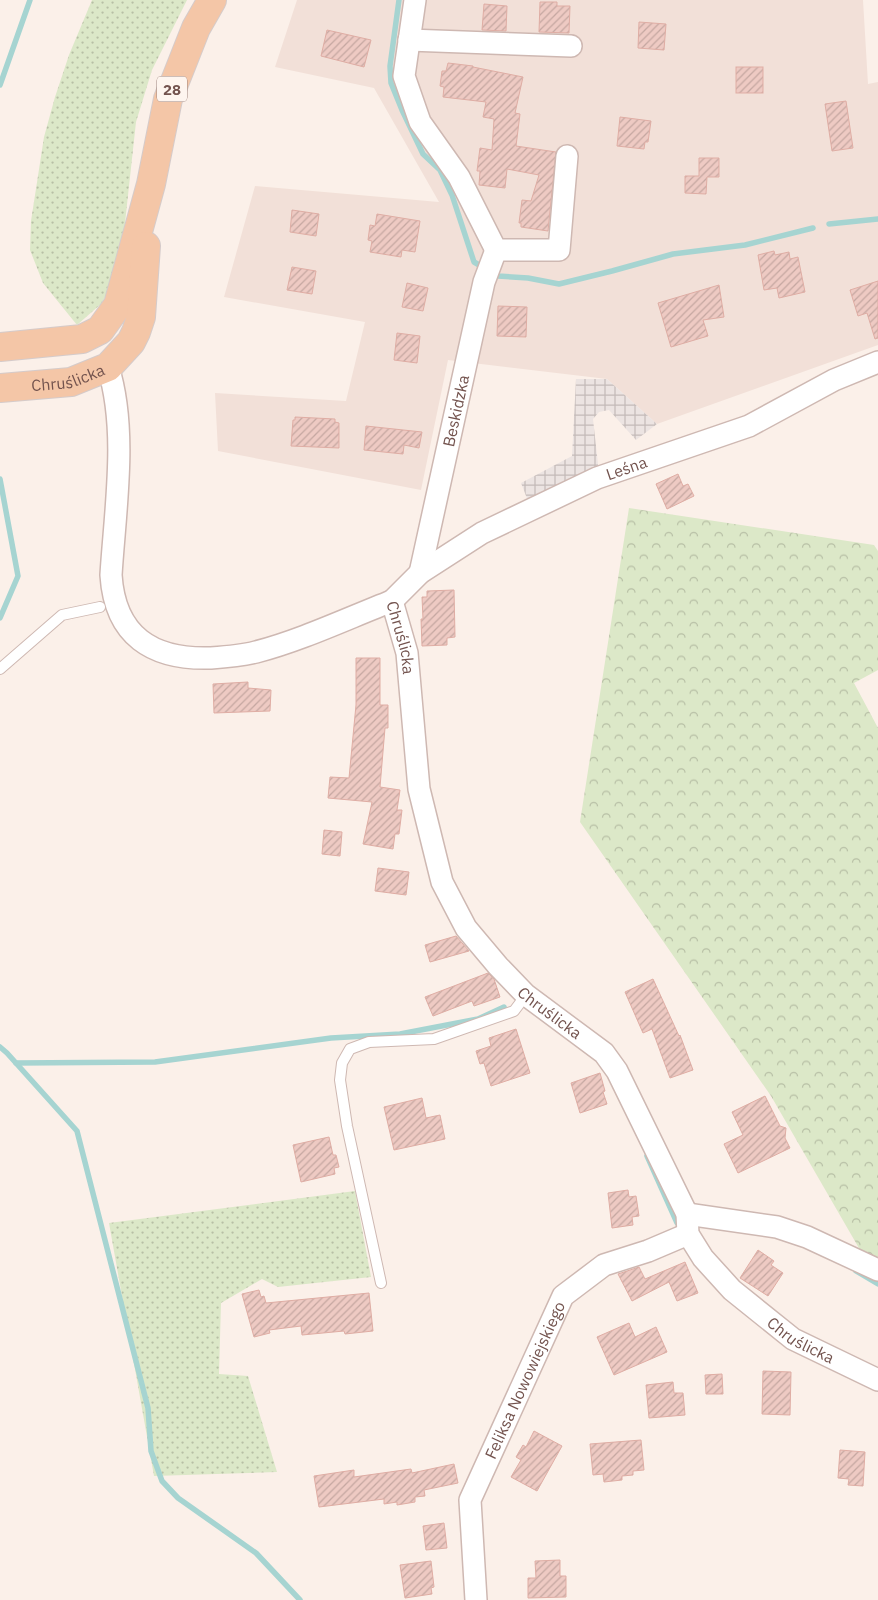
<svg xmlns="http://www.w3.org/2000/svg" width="878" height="1600" font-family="'IBM Plex Sans',sans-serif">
	<defs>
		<pattern id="industrial-grid" width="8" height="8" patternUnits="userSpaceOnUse" patternTransform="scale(1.25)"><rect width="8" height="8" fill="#ece4e2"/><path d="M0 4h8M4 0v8" fill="none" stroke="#c4bbb9"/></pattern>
		<pattern id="grass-dots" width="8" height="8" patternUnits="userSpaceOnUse" patternTransform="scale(1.25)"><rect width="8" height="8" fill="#dce8c8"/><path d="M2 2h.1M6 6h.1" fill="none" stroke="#b7bfa5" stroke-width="1.8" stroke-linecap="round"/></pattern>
		<pattern id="forest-crowns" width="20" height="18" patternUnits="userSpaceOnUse" patternTransform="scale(1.25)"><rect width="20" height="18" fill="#dce8c8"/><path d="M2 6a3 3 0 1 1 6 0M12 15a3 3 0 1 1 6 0" fill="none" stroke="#b7bfa5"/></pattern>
		<pattern id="building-hatch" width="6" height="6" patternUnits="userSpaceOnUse" patternTransform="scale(1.25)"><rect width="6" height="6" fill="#eecac3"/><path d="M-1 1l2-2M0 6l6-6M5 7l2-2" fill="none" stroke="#c5a7a1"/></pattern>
	</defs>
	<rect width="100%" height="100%" fill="#fbf0e9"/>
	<polygon fill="#f2e0d8" points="297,0 863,0 868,84 878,82 878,345 657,424 607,379 448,360 421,490 218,451 215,393 346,401 365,322 224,297 255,186 439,202 374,88 275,67"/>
	<polygon fill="url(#industrial-grid)" points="576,379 607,379 657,424 636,440 609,410 599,412 593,419 599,473 528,501 521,483 572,456"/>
	<g fill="url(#grass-dots)">
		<polygon points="92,0 187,0 152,70 136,122 124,232 112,285 101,304 77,325 43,283 30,250 31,221 44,137 55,97 69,55"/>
		<polygon points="355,1191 371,1277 278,1287 262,1279 221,1303 219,1374 248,1376 277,1472 154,1476 109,1223"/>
	</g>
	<polygon fill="url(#forest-crowns)" points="629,508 874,545 878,551 878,670 854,683 878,728 878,1281 771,1096 580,822"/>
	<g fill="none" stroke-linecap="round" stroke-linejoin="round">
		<g stroke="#a6d4d1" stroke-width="5.5">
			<polyline points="399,0 390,66 391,83 402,110 423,154 440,170 452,195 474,262 498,276 528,278 559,284 612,271 673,254 745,245 813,228"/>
			<polyline points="0,85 30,0"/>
			<polyline points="829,224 878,219"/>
			<polyline points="0,479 18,576 0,618"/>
			<polyline points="0,1047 7,1053 77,1131 148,1408 151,1451 162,1481 178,1498 256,1553 300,1600"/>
			<polyline points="16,1063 155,1062 331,1038 400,1034 478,1019 504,1007"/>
			<polyline points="647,1156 677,1223"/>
			<polyline points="856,1271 878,1284"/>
		</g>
	</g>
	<g fill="url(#building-hatch)" stroke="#dfada4">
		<polygon points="540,2 557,2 557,6 570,6 569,33 539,32"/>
		<polygon points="484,4 507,6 506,31 482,30"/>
		<polygon points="639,22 666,24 664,50 638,48"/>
		<polygon points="327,30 371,40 364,67 321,56"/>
		<polygon points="448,63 473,66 473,67 523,77 515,113 520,114 516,146 556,152 548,231 521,227 521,223 519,223 522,200 531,201 539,175 507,169 505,188 479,185 480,171 477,171 480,148 492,150 494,119 483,117 486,102 443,97 444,87 440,86 442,71 446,71"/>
		<rect x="736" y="67" width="27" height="26"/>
		<polygon points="846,101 853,148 832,151 825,104"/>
		<polygon points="620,117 651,121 648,142 645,142 644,149 617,146"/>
		<polygon points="699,158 719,158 719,177 707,177 706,194 685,193 685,176 699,176"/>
		<polygon points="292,210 319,214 316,236 290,232"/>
		<polygon points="377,214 420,221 415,252 402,250 401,257 370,252 372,241 368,240 370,225 375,226"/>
		<polygon points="774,251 775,255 789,252 790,259 798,257 805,292 779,298 777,288 764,290 758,255"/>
		<polygon points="292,267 316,271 312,294 287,290"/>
		<polygon points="878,281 878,338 875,339 867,313 858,316 850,290"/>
		<polygon points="407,283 428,288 423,311 402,307"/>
		<polygon points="719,285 724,317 703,320 708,336 671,347 658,303"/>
		<polygon points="498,306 527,307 526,337 497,336"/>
		<polygon points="397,333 420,336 417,363 394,360"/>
		<polygon points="295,417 335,419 335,422 339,423 339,448 291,446 293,420 295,420"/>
		<polygon points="366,426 422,432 419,448 404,445 403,454 364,450"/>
		<polygon points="678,474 683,486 688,484 694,496 667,509 656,484"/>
		<polygon points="454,590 455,637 447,638 447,645 422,646 421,619 423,619 422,597 427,597 427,591"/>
		<polygon points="356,658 380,658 380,705 388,705 388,728 385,728 380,787 400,790 397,810 402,810 399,834 395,834 393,849 363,844 372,802 328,798 330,777 349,778 356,705"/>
		<polygon points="248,682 248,688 271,690 270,711 214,713 213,684"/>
		<polygon points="324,830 342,832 340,856 322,854"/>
		<polygon points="378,868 409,872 406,895 375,891"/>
		<polygon points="456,936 469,951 430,962 425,945"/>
		<polygon points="488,973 494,979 500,997 474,1006 472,1001 433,1016 425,997"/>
		<polygon points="653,979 679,1036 680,1035 693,1070 670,1078 652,1029 643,1033 625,992"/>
		<polygon points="516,1029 530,1073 491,1086 484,1063 480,1064 476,1051 491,1046 489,1038"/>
		<polygon points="600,1073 605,1091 603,1092 607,1104 580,1113 571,1083"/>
		<polygon points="765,1096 780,1126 786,1128 785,1138 790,1148 738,1173 724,1144 743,1135 732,1112"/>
		<polygon points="422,1098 426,1118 440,1115 445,1139 394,1150 384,1107"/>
		<polygon points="329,1137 333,1155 336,1155 339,1167 334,1168 335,1174 301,1182 293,1145"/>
		<polygon points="628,1190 629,1197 636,1196 639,1216 632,1217 633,1225 612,1228 608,1193"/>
		<polygon points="758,1250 774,1261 771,1265 783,1273 768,1296 740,1278"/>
		<polygon points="685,1262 698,1293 677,1301 669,1282 632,1301 618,1274 639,1267 645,1279"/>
		<polygon points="259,1290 261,1297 264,1296 266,1303 369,1293 373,1331 345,1334 344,1331 302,1335 301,1326 269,1330 270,1333 254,1337 242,1294"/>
		<polygon points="629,1323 635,1337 656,1327 667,1352 614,1375 597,1337"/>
		<polygon points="763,1371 791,1372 790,1415 762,1414"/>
		<polygon points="722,1374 723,1394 706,1394 705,1375"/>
		<polygon points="673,1382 674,1393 683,1393 685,1415 649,1418 646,1385"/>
		<polygon points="534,1431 562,1446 537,1491 511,1477 521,1460 516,1457 523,1445 526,1447"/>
		<polygon points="641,1440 644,1470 633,1471 633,1475 622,1476 622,1480 604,1482 603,1474 593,1475 590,1444"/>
		<polygon points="840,1450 865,1452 863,1486 848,1485 849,1479 838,1478"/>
		<polygon points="454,1464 458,1483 424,1490 425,1496 415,1497 415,1502 397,1505 397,1502 384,1504 384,1499 319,1507 314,1476 354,1470 354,1477 411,1469 412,1473"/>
		<polygon points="444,1523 447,1548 426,1550 423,1526"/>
		<polygon points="560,1560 560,1576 566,1576 566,1597 528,1598 528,1578 536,1578 535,1561"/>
		<polygon points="431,1561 434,1587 431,1588 432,1594 405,1598 400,1565"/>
	</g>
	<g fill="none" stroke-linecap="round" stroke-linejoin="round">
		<g stroke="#ceb8b2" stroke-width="12">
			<g id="service">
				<polyline points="0,669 62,615 100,607"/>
				<polyline points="381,1283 347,1126 340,1080 342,1063 350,1049 369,1042 434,1039 514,1011 526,995"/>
			</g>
		</g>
		<g stroke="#ceb8b2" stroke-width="24">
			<g id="minor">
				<polyline points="415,0 404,76 420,122 459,177 496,250 559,250 567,156"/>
				<polyline points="409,40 571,46"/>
				<path id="s1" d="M108,367C128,430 115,510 111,575C115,636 152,660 211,658C226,657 241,656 256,652C302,640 348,618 392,601L407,653L419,789L442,882L466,928L498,966L526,995L604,1053L617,1071L687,1214L688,1234L703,1258L732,1290L793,1339L878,1380"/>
				<path id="s2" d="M420,573L484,282L496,250"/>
				<path id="s3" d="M392,601L420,573L482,533L597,478L749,426L834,380L878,362"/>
				<polyline points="687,1214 777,1227 807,1237 878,1270"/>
				<path id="s4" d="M476,1600L470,1500L563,1296L604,1265L648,1251L688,1234"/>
			</g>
		</g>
		<g stroke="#d5cbca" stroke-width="30">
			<g id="primary">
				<polyline points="0,347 82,339 100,330 118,305 151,184 168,99 196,28 212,0"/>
				<path id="s5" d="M0,388L71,382L108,367L131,342L136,332L141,317L146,246"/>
			</g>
		</g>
		<use href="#service" stroke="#fff" stroke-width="10"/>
		<use href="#minor" stroke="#fff" stroke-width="21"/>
		<use href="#primary" stroke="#f4c6a7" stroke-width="28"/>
	</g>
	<g text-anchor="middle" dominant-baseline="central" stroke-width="4" stroke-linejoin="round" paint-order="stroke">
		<rect fill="#fef5ef" stroke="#9d847e" stroke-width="1" x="157" y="76.5" width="30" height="25" rx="4"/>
		<g font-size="15" font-weight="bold" fill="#73534e">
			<text x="172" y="89">28</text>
		</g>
		<g font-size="16" fill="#73534e" stroke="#fef5ef">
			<text stroke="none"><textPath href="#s5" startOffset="69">Chruślicka</textPath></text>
			<text stroke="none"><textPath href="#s2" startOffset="166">Beskidzka</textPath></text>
			<text stroke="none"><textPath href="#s3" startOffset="272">Leśna</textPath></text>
			<text stroke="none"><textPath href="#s1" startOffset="586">Chruślicka</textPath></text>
			<text stroke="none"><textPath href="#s1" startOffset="1006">Chruślicka</textPath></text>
			<text stroke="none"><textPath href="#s1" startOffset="1432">Chruślicka</textPath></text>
			<text stroke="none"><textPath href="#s4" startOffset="232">Feliksa Nowowiejskiego</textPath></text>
		</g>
	</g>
</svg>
